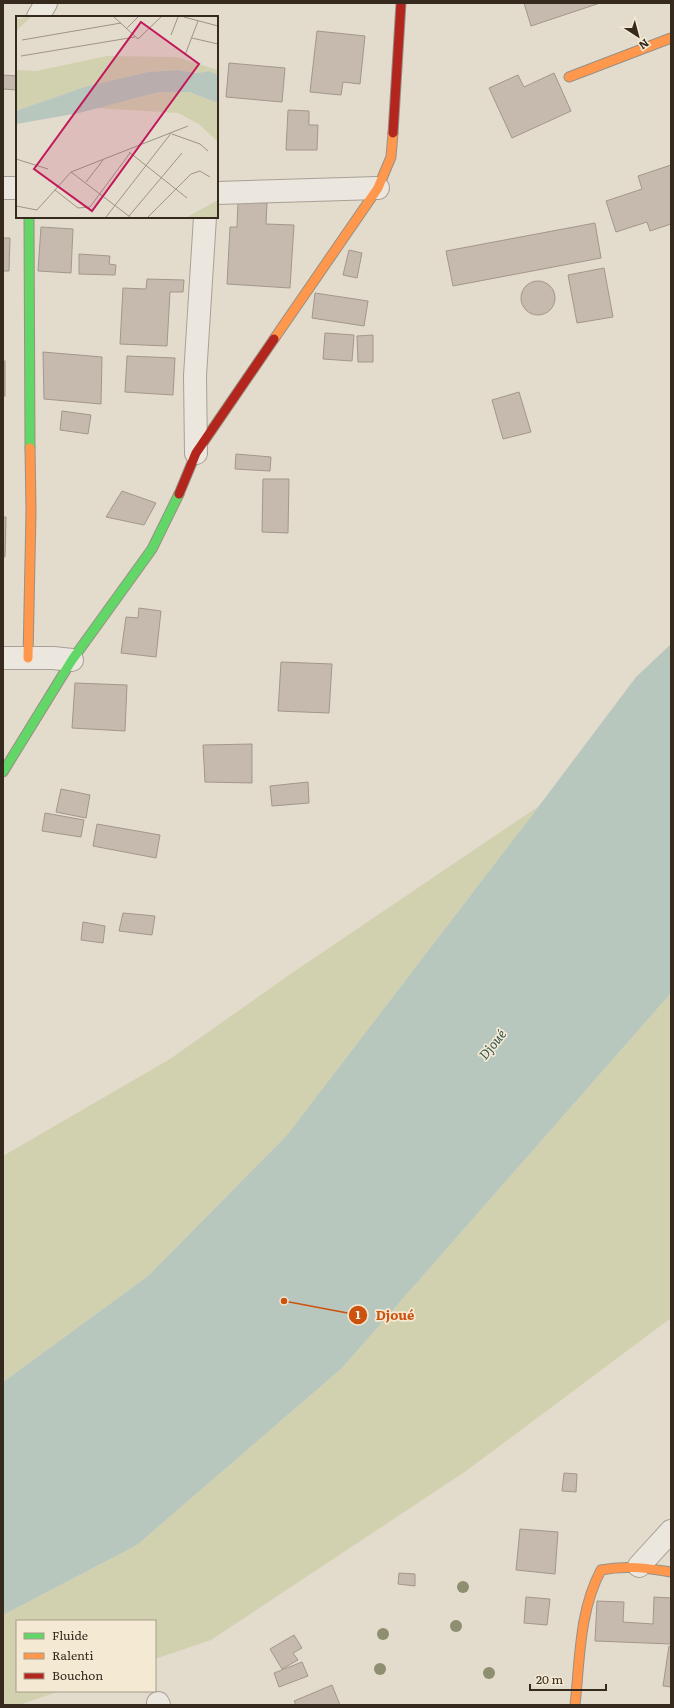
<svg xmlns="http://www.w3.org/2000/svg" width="674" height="1708" font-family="Literata,serif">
	<rect width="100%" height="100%" fill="#e3dbcc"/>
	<g fill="#d2d1af">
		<polygon points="539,806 287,1135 148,1276 3,1382 3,1156 170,1059 292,973"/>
		<polygon points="671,993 671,1318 466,1471 211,1640 155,1659 155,1621 17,1621 17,1691 60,1691 19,1705 3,1705 3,1615 137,1545 342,1368"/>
	</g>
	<polygon fill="#b8c7bd" points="671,644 671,993 342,1368 137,1545 3,1615 3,1382 148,1276 287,1135 539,806 636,677"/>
	<g fill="#c6b9ad" stroke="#a3978c">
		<polygon points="524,3 600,3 531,26"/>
		<polygon points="317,31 365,36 360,84 343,82 341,95 310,92"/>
		<polygon points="229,63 285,68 282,102 226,97"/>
		<polygon points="554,73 571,111 512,138 489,88 518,75 524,87"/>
		<polygon points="3,75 17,76 17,90 3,89"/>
		<polygon points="288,110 309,111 309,125 318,125 317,150 286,150"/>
		<polygon points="671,165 671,224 650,231 647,222 616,232 606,201 642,189 638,176"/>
		<polygon points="238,201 267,203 266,224 294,225 290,288 227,284 230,227 237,227"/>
		<polygon points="595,223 601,258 453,286 446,251"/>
		<polygon points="41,227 73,229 71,273 38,271"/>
		<polygon points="3,238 10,238 9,271 3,271"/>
		<polygon points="349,250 362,253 357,278 343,275"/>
		<polygon points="79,254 110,256 109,264 116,265 115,275 79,274"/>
		<polygon points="604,268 613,317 577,323 568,275"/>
		<polygon points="147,279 184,280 183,292 170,292 167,346 120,344 123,288 146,289"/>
		<circle cx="538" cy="298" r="17"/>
		<polygon points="315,293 368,301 364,326 312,318"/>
		<polygon points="325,333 354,335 352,361 323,359"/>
		<polygon points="373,335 373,362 358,362 357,336"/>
		<polygon points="43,352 102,357 101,404 44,399"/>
		<polygon points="127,356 175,358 173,395 125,392"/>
		<rect x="3" y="361" width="2" height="35"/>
		<polygon points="519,392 531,432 503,439 492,400"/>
		<polygon points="62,411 91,415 88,434 60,430"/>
		<polygon points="236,454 271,457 270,471 235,469"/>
		<polygon points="263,479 289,479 288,533 262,532"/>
		<polygon points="122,491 156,503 144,525 106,517"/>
		<polygon points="3,517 6,517 5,557 3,557"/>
		<polygon points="139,608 161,611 156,657 121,653 126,617 138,618"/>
		<polygon points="281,662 332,664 329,713 278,711"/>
		<polygon points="75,683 127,685 125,731 72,728"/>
		<polygon points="252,744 252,783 205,782 203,745"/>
		<polygon points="308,782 309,803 272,806 270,786"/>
		<polygon points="61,789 90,795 86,818 56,812"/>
		<polygon points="45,813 84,820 81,837 42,831"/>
		<polygon points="97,824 160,835 156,858 93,846"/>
		<polygon points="123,913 155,916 152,935 119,931"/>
		<polygon points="83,922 105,926 103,943 81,940"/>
		<polygon points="564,1473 577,1474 576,1492 562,1491"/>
		<polygon points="520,1529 558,1532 555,1574 516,1570"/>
		<polygon points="399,1573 415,1574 415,1586 398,1584"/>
		<polygon points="526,1597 550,1599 547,1625 524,1623"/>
		<polygon points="654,1597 671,1598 671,1644 595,1641 597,1601 624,1602 623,1622 653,1624"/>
		<polygon points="294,1635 302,1648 293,1653 298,1660 282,1669 270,1649"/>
		<polygon points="669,1646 671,1647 671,1687 663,1686"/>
		<polygon points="302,1662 308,1676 279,1687 274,1673"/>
		<polygon points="332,1685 340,1705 296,1705 294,1701"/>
	</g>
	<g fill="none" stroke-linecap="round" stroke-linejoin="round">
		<g stroke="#a8a096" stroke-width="24">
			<g id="street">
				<polyline points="38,17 46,3"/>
				<polyline points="3,188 17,188"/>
				<polyline points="217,193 378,188"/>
				<polyline points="196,453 195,376 205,217"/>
				<polyline points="3,658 53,658 72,660"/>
				<polyline points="639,1566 671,1531"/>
				<polyline points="158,1703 159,1705"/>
			</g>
		</g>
		<g stroke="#989085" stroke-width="11">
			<g id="fast">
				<polyline points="29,217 30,448"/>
				<polyline points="3,772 72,660 152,549 179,494"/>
			</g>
		</g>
		<g stroke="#989085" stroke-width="11">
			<g id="slow">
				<polyline points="569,77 671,38"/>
				<polyline points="274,339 378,188 391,157 393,133"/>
				<polyline points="28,658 31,511 30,448"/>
				<path d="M575,1705C580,1660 579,1611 601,1570C625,1565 647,1568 671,1572"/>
			</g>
		</g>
		<g stroke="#989085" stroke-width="11">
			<g id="jam">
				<polyline points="393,133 401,3"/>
				<polyline points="179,494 196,453 274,339"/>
			</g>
		</g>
		<use href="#street" stroke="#ebe6de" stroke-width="22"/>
		<use href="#fast" stroke="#63d668" stroke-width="9"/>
		<use href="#slow" stroke="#ff974d" stroke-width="9"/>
		<use href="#jam" stroke="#b3261e" stroke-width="9"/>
	</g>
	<g fill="#8e8f71">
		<circle cx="463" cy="1587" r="6"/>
		<circle cx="456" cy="1626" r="6"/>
		<circle cx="383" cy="1634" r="6"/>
		<circle cx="380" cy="1669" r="6"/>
		<circle cx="489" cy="1673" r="6"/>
	</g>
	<g text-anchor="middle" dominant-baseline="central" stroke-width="3.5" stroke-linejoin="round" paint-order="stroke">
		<g font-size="13" font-style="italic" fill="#2e5551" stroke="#f4e9d2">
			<text transform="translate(492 1044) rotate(-51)">Djoué</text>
		</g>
	</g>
	<g transform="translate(16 16)">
		<rect width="202" height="202" fill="#e3dbcc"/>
		<path d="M9,1H15L0,15V4ZM91,40L160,41L202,54V59L193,55L182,57L161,54L132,56L68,71L0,95V54L20,55ZM143,76H173L202,87V126L183,108L162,97L80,92ZM202,184V201H171Z" fill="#d2d1af"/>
		<path d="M161,54L182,57L193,55L202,59V87L173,76H143L63,97L0,108V95L68,71L132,56Z" fill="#b8c7bd"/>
		<path fill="none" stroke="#9e9486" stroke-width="1" d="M98,1L122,23L145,1M168,1L202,10M111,12L122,1M155,19L162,1M176,22L202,28M6,24L105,7M169,39L182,5M5,40L119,21M156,118L184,128L192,135M113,136L171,182M0,143L32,153M55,156L114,201M70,166L87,144M39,174L62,192L74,191L114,137M0,190L21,194L55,156L172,110M113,200L166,137M90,201L156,116M132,201L175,158L184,155L194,161"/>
		<path fill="#c2185b" fill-opacity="0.15" stroke="#c2185b" stroke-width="2" d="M125,6L183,48L76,195L18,153Z"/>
		<rect width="202" height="202" fill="none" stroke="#36291e" stroke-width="2"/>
	</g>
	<path fill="none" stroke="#cd520f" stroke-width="1.5" d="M284 1301L358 1315"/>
	<g fill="#cd520f" stroke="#f4e9d2" stroke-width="1.5">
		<circle cx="284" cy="1301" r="4"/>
		<circle cx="358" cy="1315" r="10"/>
	</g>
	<g font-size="12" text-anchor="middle" font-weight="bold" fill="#fff">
		<text x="358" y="1319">1</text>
	</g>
	<g font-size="13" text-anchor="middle" font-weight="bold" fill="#cd520f" stroke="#f4e9d2" stroke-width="3.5" stroke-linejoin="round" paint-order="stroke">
		<text x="395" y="1320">Djoué</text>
	</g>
	<rect width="674" height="1708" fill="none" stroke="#36291e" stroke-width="8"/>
	<rect x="16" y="1620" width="140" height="72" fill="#f4e9d2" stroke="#a89c8a"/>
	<rect x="24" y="1633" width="20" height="6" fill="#63d668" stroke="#a89c8a"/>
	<text x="52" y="1640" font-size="12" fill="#36291e">Fluide</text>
	<rect x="24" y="1653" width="20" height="6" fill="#ff974d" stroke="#a89c8a"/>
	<text x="52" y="1660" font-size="12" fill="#36291e">Ralenti</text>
	<rect x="24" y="1673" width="20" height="6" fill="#b3261e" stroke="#a89c8a"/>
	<text x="52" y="1680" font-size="12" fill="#36291e">Bouchon</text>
	<g transform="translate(638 36) rotate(144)" stroke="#f4e9d2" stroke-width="3" paint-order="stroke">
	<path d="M0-3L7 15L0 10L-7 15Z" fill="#36291e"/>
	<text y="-6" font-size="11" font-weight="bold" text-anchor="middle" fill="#36291e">N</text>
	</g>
	<path d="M530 1684v6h76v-6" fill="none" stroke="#36291e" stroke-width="2"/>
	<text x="536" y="1684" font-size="12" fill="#36291e" stroke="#f4e9d2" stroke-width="3" paint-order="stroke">20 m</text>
</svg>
